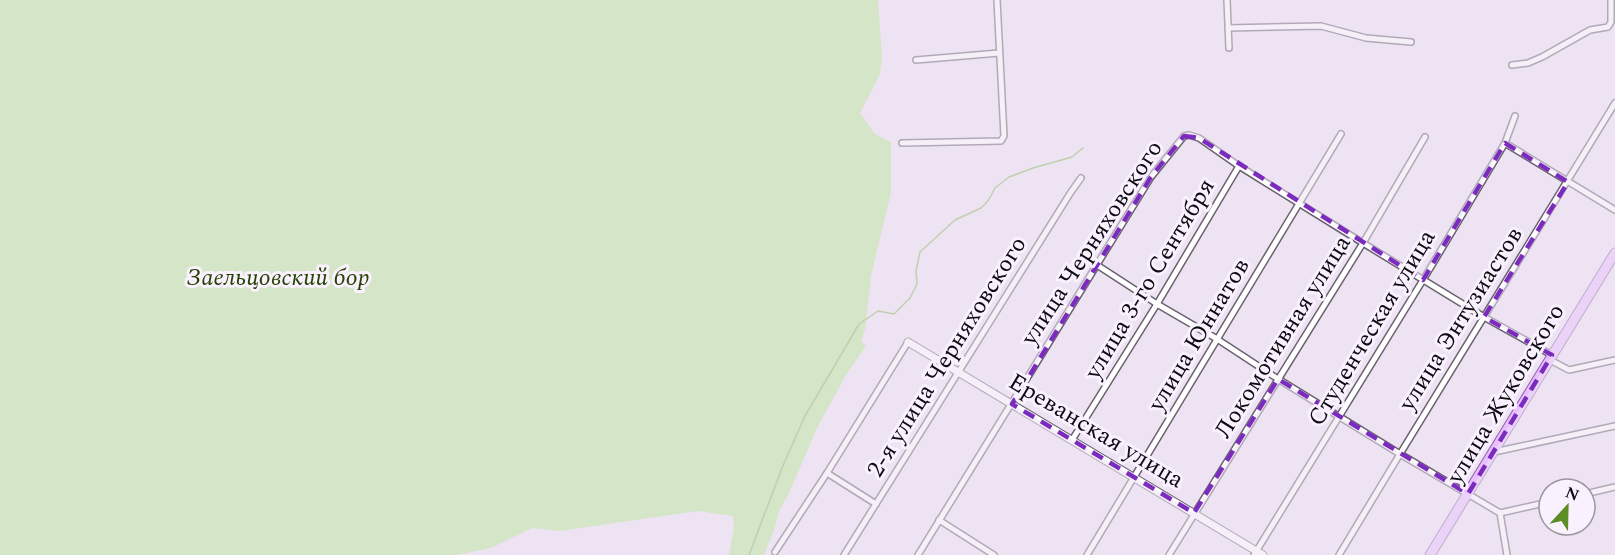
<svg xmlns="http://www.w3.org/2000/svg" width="1615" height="555" font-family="Spectral,serif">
	<rect width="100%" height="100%" fill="#ede3f3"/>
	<polygon fill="#b8e692" points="0,0 878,0 882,57 880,74 860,113 875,134 891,142 891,192 871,276 865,329 861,341 866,346 846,375 816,430 789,493 780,509 774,530 764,555 729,555 734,527 733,516 698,511 559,531 532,528 491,548 456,555 0,555"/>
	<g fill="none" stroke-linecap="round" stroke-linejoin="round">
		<polyline stroke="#89b85e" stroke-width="1.5" points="749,555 782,468 805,416 859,324 878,311 894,314 910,298 917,284 916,271 920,252 955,220 981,208 988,201 995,188 1009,177 1033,168 1072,157 1083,148"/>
		<g stroke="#6b6270" stroke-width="8">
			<g id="minor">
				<polyline points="1227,0 1229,48"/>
				<polyline points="1228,28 1321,26 1366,38 1411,42"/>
				<polyline points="916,60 999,53"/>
				<polyline points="1512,65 1528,63 1542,57 1590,30 1608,27 1611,22 1611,0"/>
				<polyline points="902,143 1001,141 1004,136 997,0"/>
				<polyline points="1505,143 1615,210"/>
				<polyline points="1097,265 1157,304 1217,339 1278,379 1400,454 1500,513 1549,502"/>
				<polyline points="1550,360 1569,370 1615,360"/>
				<polyline points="1072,440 1157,304 1239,166"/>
				<polyline points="1494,452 1615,426"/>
				<polyline points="827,473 876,504"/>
				<polyline points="1585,494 1615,487"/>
				<polyline points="1500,513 1507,555"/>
				<polyline points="939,520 994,555"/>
				<polyline points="775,552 827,473 908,342"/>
				<polyline points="844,555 1071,192 1081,178"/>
				<polyline points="918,555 1151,177 1184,136 1189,135 1199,138 1239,166 1363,243 1484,317 1552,355"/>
				<polyline points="1087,555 1341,134"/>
				<polyline points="1169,555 1363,243 1425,137"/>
				<polyline points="1254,555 1423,280 1505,143 1515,116"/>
				<polyline points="1339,555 1400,454 1615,103"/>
			</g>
		</g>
		<g stroke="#6b6270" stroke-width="9">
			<polyline id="tertiary" points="908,342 1263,555"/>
		</g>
		<g stroke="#9163ab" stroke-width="11">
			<polyline id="primary" points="1430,555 1615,253"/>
		</g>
		<use href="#minor" stroke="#fff" stroke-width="5"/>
		<use href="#tertiary" stroke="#fff" stroke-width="7"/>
		<use href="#primary" stroke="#e8befe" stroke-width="9"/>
	</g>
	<path d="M0 0H1615V555H0ZM1184,136L1199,138L1423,280L1505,143L1568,182L1484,317L1552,355L1468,494L1278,379L1194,513L1012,404L1151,177Z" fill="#ede3f3" fill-opacity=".55" fill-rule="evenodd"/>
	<path fill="none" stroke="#7b2cbf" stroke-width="4.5" stroke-dasharray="12 8" stroke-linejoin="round" d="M1184,136L1199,138L1423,280L1505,143L1568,182L1484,317L1552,355L1468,494L1278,379L1194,513L1012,404L1151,177Z"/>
	<g text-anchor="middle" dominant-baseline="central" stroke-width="6" stroke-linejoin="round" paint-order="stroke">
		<g font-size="24" fill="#0e0b10" stroke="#f9f1fe">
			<text transform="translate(1092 243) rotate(-57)">улица Черняховского</text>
			<text transform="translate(1150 279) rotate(-59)">улица 3-го Сентября</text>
			<text transform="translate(1461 319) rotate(-58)">улица Энтузиастов</text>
			<text transform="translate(1372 328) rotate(-59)">Студенческая улица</text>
			<text transform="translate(1199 335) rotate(-59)">улица Юннатов</text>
			<text transform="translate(1283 337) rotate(-58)">Локомотивная улица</text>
			<text transform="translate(947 357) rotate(-58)">2-я улица Черняховского</text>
			<text transform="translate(1506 394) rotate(-59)">улица Жуковского</text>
			<text transform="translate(1096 431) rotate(31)">Ереванская улица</text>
		</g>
		<g font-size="24" font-style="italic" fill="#254200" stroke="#f9f1fe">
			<text x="278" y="278">Заельцовский бор</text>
		</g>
	</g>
	<g transform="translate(1567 507) rotate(22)"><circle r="28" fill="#f9f1fe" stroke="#9b959f" stroke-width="1.5"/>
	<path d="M0-4.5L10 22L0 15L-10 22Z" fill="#5c8e25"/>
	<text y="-9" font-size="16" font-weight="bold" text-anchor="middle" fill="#0e0b10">N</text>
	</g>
</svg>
